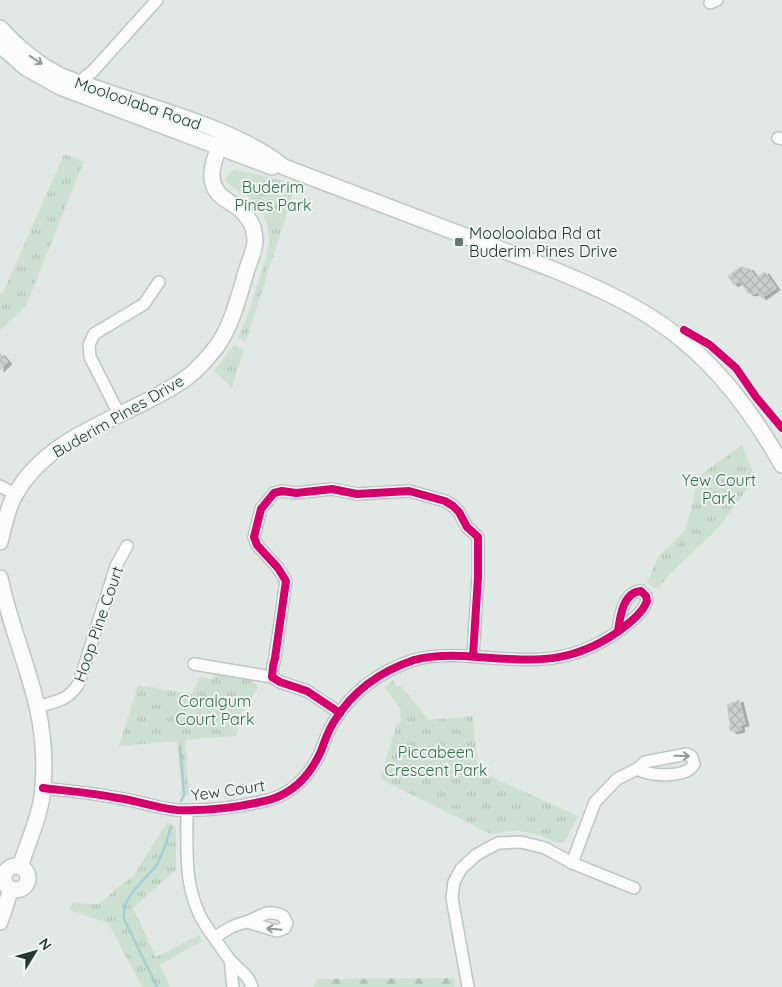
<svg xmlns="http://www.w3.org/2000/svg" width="782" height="987" font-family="Quicksand,sans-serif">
	<defs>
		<pattern id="forest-firs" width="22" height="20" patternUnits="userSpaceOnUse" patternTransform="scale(1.25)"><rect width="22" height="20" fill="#cce0d2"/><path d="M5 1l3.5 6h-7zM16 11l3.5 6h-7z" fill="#afc1b5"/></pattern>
		<pattern id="park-tufts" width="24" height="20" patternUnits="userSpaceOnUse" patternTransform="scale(1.25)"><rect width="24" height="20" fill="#cce0d2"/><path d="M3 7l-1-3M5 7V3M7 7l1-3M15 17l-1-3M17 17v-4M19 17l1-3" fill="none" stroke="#afc1b5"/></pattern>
		<pattern id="building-cross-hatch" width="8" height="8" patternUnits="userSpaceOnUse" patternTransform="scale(1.25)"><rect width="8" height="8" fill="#cbd0ce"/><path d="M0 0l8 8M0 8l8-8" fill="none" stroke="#aeb3b1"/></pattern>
		<filter id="shadow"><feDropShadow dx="4" dy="2" stdDeviation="0" flood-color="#0004"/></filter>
	</defs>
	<rect width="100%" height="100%" fill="#e2e8e5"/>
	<polygon fill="url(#forest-firs)" points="454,978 455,987 314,987 317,979"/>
	<g fill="url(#park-tufts)">
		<polygon points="64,154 84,161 26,306 0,330 0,294 3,293"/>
		<path d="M236,170L296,184L246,342L238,337C248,318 253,297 260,276C263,266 268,254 269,243C269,232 267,220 261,210C251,194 234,192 226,181C227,174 229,171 236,170Z"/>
		<polygon points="234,345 244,350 232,388 214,371"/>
		<polygon points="742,445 755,478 720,526 667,577 659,588 654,588 647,582 658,557 686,529 699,476"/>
		<polygon points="216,674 251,680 257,685 257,690 242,712 236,736 185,740 189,795 178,795 182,791 177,741 119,746 138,685 192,694 200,677 211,679"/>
		<polygon points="393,680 396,687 400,685 429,720 473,716 478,771 578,816 565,842 557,843 542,836 517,830 491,834 380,779 397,723 401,722 400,707 384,687"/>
		<polygon points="167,822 173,825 176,829 176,870 133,908 156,957 199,935 202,941 160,965 170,987 142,987 108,923 69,910 72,903 98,904 134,875"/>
	</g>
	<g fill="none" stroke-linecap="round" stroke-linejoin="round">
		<g stroke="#a6cdd3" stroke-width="2.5">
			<polyline points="180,746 184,795 181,801"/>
			<path d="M157,987L124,919C121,895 145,882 157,864C164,854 167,839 171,827"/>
		</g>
	</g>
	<g fill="url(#building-cross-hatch)" stroke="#cbd1ce" filter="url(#shadow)">
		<polygon points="742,266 745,270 749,268 756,278 765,272 776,288 762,298 758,292 753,294 748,293 740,281 734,285 728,276"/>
		<polygon points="0,353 8,362 0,370"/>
		<polygon points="739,700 745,724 740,725 741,730 733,732 730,730 729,727 730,725 727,705"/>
	</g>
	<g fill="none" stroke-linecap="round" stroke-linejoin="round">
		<g stroke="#bfc4c2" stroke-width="14">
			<g id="street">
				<polyline points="710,3 717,0"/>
				<polyline points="82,83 85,77 92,72 157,0"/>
				<polyline points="778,138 782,139"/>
				<polyline points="119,414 90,357 89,345 94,334 144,304 159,282"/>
				<polyline points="0,486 15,494"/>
				<polyline points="194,664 272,677"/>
				<path d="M37,707C56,701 68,701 79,683L116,566L127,546"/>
				<polyline points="340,713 307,691 280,682 272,677 273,666 275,658 286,581 278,568 257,545 254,537 261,509 274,493 282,491 296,493 332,489 357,494 409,491 445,501 453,506 459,512 467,527 478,537 478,577 473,656"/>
				<path d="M43,788C68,791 93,793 118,798C138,801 157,808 177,810C204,811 234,808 260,802C289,797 309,778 321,751C325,741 328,730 335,720C353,691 381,671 414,660C435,654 457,655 478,657C535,661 570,665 619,631C629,623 642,614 647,601L646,596L641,591C623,592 620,617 618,631"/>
				<path d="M187,810C187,850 183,891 206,926C213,936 223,951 230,960C238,969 249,975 252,987"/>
				<path d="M572,863L595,802L617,779L637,769L645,762L687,754L692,757L694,764C686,779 650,776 637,769"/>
				<polyline points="0,872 4,874"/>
				<path d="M215,938C226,929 232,926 246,922C261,917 266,908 283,916L287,923L285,928L277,931L247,922"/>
				<polyline points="230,960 233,987"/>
				<polyline points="468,987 452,898 454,882 461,869 476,855 498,843 521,842 545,848 572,863 634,888"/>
			</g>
		</g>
		<g stroke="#bfc5c3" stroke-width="18">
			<g id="secondary">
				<path d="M0,28C17,47 36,63 59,75C72,81 86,85 99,89C157,110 235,128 284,167L552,269C591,285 630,302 664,326C714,361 753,413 782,465"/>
				<polyline points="0,45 26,68 60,87 272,167"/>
				<path d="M0,542C4,526 7,509 15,495C49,433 127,418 182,381C196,372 207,359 217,346C233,323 239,295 247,269C250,261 254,251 255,243C255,237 254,230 252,225C246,213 239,208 228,201C200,185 215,158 224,134"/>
				<path d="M0,578C9,622 27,663 37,706C43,732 45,760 43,786C42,812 28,842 20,867"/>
				<circle cx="16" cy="878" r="12"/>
				<polyline points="0,922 11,889"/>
			</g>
		</g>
		<use href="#street" stroke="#fbfcfb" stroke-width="11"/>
		<use href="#secondary" stroke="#fbfcfb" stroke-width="15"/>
		<g stroke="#f0f7f4" stroke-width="11">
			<g id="cycleway">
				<polyline points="684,330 710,345 736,368 756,397 782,428"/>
				<polyline points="340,713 307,691 280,682 272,677 273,666 275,658 286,581 278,568 257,545 254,537 261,509 274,493 282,491 296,493 332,489 357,494 409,491 445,501 453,506 459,512 467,527 478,537 478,577 473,656"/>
				<path d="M43,788C68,791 93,793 118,798C138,801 157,808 177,810C204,811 234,808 260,802C289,797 309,778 321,751C325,741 328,730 335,720C353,691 381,671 414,660C435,654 457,655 478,657C535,661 570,665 619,631C629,623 642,614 647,601L646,596L641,591C623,592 620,617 618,631"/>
			</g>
		</g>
		<use href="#cycleway" stroke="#d6006c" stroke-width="8"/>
	</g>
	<defs><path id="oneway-shaft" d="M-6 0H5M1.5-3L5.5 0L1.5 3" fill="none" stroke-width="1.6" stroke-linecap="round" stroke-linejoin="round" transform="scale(1.25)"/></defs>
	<g stroke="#8e9a97">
		<use href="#oneway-shaft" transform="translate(36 60) rotate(34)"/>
		<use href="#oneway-shaft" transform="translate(682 756) rotate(1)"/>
		<use href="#oneway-shaft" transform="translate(274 929) rotate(-175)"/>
	</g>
	<rect fill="#657671" stroke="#f0f7f4" stroke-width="2" x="454" y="237" width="10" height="10" rx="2.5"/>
	<g text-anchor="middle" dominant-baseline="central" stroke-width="4" stroke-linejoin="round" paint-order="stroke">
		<g font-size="16" fill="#223933" stroke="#f0f7f4">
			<text transform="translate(138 103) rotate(19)">Mooloolaba Road</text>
			<text transform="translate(118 416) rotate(-30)">Buderim Pines Drive</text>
			<text transform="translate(98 624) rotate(-71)">Hoop Pine Court</text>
			<text transform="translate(228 790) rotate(-8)">Yew Court</text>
		</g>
		<g font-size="16" fill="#306d48" stroke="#f0f7f4">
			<text x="273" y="187">Buderim<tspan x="273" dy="18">Pines Park</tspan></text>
			<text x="719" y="480">Yew Court<tspan x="719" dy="18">Park</tspan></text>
			<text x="215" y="701">Coralgum<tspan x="215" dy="18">Court Park</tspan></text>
			<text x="436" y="752">Piccabeen<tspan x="436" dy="18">Crescent Park</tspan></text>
		</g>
		<g font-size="16" fill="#223933" stroke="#f0f7f4" text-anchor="start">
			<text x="469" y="233">Mooloolaba Rd at<tspan x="469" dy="18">Buderim Pines Drive</tspan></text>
		</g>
	</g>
	<g transform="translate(35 952) rotate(53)" stroke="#f0f7f4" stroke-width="4" paint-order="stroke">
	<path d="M0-4L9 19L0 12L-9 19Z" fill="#223933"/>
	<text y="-8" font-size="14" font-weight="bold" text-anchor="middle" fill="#223933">N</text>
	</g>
</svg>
